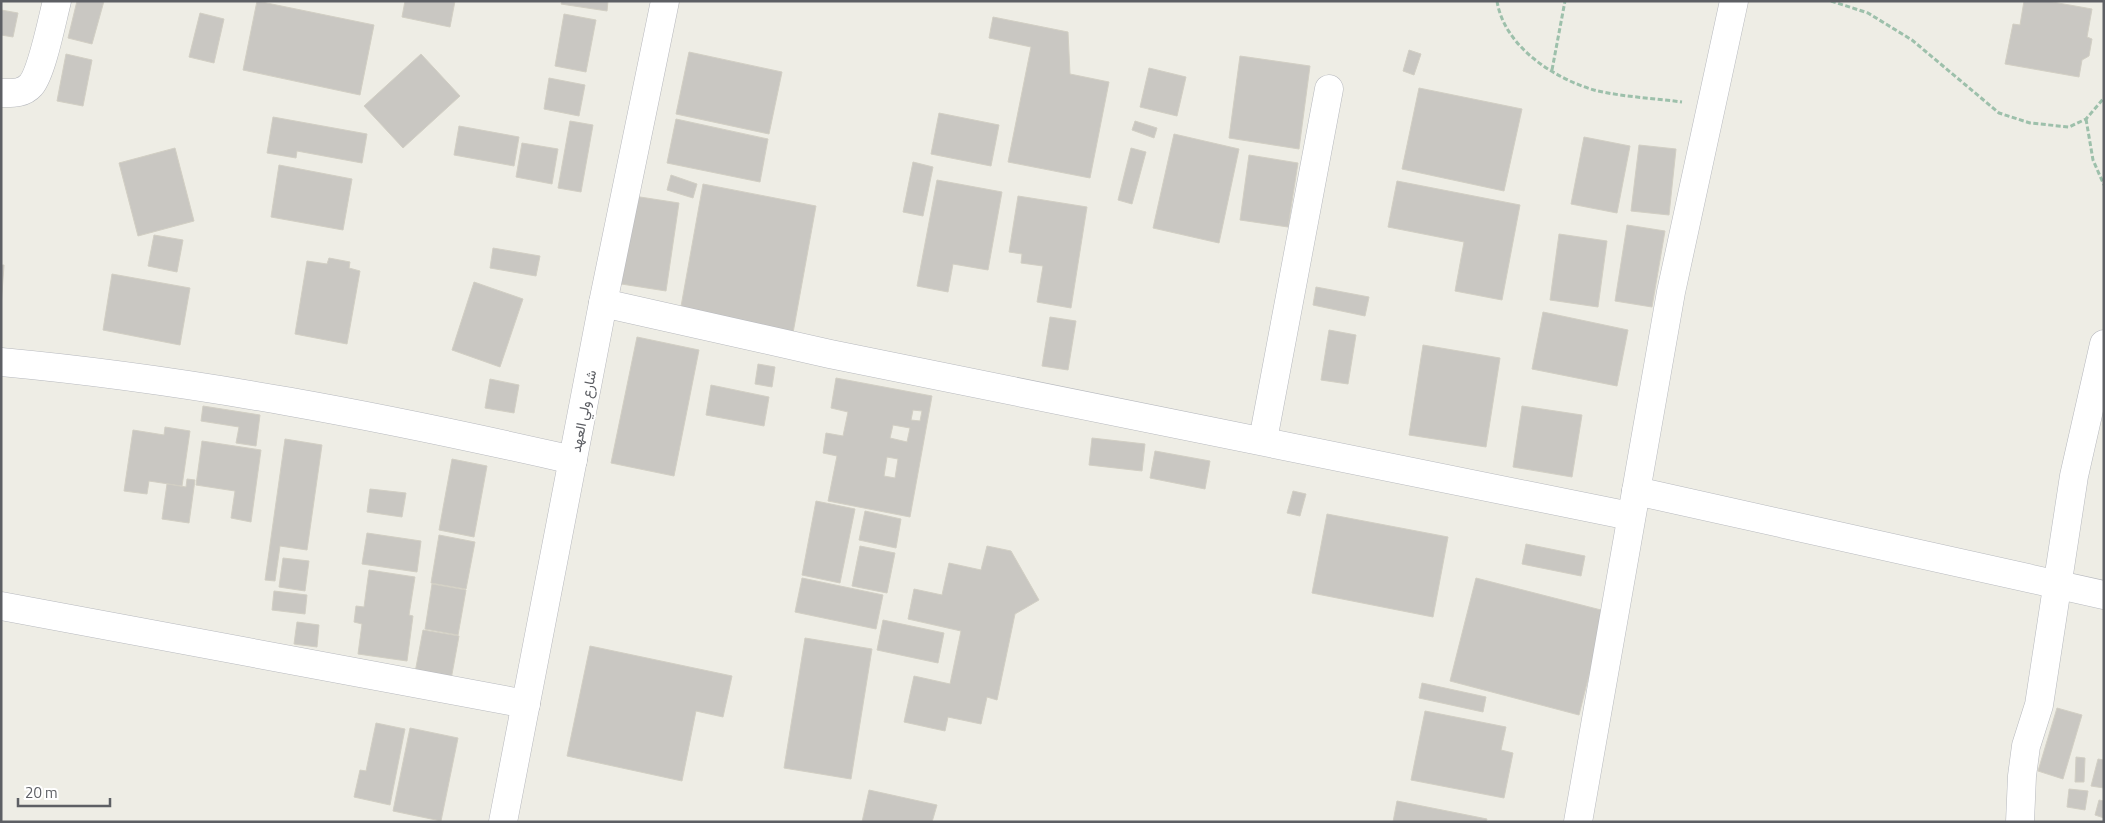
<svg xmlns="http://www.w3.org/2000/svg" width="2105" height="823" font-family="'Titillium Web',Vazirmatn,sans-serif">
	<rect width="100%" height="100%" fill="#eeede5"/>
	<g fill="#c9c7c2" stroke="#d2cfc4" fill-rule="evenodd">
		<polygon points="77,1 104,1 92,44 68,38"/>
		<polygon points="257,1 374,25 360,95 243,70"/>
		<polygon points="405,1 455,1 450,27 402,17"/>
		<polygon points="562,1 608,1 607,11 561,4"/>
		<polygon points="2024,1 2047,1 2092,9 2087,37 2092,39 2089,56 2082,60 2079,77 2005,64 2013,24 2020,25"/>
		<polygon points="1,10 18,13 13,37 1,35"/>
		<polygon points="200,13 224,19 214,63 189,57"/>
		<polygon points="564,14 596,20 586,72 555,66"/>
		<polygon points="993,17 1068,32 1070,74 1109,82 1090,178 1008,162 1031,47 989,38"/>
		<polygon points="1409,50 1421,54 1414,75 1403,71"/>
		<polygon points="689,52 782,72 769,134 676,114"/>
		<polygon points="66,54 92,60 83,106 57,101"/>
		<polygon points="421,54 460,96 403,148 364,106"/>
		<polygon points="1240,56 1310,66 1299,149 1229,138"/>
		<polygon points="1149,68 1186,77 1177,116 1140,107"/>
		<polygon points="549,78 585,85 579,116 544,109"/>
		<polygon points="1419,88 1522,109 1504,191 1402,169"/>
		<polygon points="939,113 999,125 991,166 931,154"/>
		<polygon points="273,117 367,134 362,163 297,151 296,158 267,153"/>
		<polygon points="676,119 768,139 760,182 667,163"/>
		<polygon points="570,121 593,125 581,192 558,188"/>
		<polygon points="1135,121 1157,128 1154,138 1132,130"/>
		<polygon points="459,126 519,137 514,166 454,155"/>
		<polygon points="1174,134 1239,149 1219,243 1153,228"/>
		<polygon points="1584,137 1630,146 1617,213 1571,204"/>
		<polygon points="522,143 558,149 552,184 516,177"/>
		<polygon points="1639,145 1676,149 1669,215 1631,211"/>
		<polygon points="175,148 194,221 138,236 119,163"/>
		<polygon points="1131,148 1146,152 1132,204 1118,200"/>
		<polygon points="1249,155 1298,163 1288,227 1240,220"/>
		<polygon points="913,162 933,167 923,216 903,212"/>
		<polygon points="279,165 352,179 343,230 271,217"/>
		<polygon points="671,175 697,184 693,198 667,190"/>
		<polygon points="937,180 1002,192 988,270 953,264 948,292 917,286"/>
		<polygon points="1397,181 1520,205 1502,300 1455,291 1464,242 1388,227"/>
		<polygon points="703,184 816,206 793,333 680,312"/>
		<polygon points="627,195 679,203 666,291 615,283"/>
		<polygon points="1018,196 1087,207 1071,308 1037,302 1043,266 1021,263 1022,254 1009,252"/>
		<polygon points="1627,225 1665,231 1652,307 1615,301"/>
		<polygon points="1559,234 1607,241 1598,307 1550,300"/>
		<polygon points="154,235 183,240 177,272 148,266"/>
		<polygon points="493,248 540,256 536,276 490,268"/>
		<polygon points="329,258 350,262 349,268 360,271 347,344 295,334 307,261 327,264"/>
		<polygon points="1,265 4,265 1,307"/>
		<polygon points="112,274 190,288 180,345 103,330"/>
		<polygon points="474,282 523,299 500,367 452,350"/>
		<polygon points="1316,287 1369,297 1365,316 1313,305"/>
		<polygon points="1543,312 1628,330 1617,386 1532,369"/>
		<polygon points="1050,317 1076,321 1068,370 1042,366"/>
		<polygon points="1329,330 1356,335 1348,384 1321,380"/>
		<polygon points="637,337 699,350 674,476 611,463"/>
		<polygon points="1423,345 1500,358 1486,447 1409,435"/>
		<polygon points="758,364 775,367 772,387 755,384"/>
		<path d="M836,378L932,396L910,517L828,501L837,456L823,453L826,433L843,436L848,412L831,408ZM913,410L922,411L920,421L911,420ZM893,425L910,428L907,442L890,438ZM887,457L898,459L895,478L884,476Z"/>
		<polygon points="490,379 519,385 514,413 485,408"/>
		<polygon points="711,385 769,397 764,426 706,415"/>
		<polygon points="203,406 260,415 256,446 236,443 239,427 201,421"/>
		<polygon points="1522,406 1582,415 1572,477 1513,467"/>
		<polygon points="165,427 190,431 182,486 149,481 147,494 124,491 133,430 164,435"/>
		<polygon points="1092,438 1145,444 1142,471 1089,465"/>
		<polygon points="285,439 322,445 307,550 280,546 275,581 265,580"/>
		<polygon points="202,441 261,450 251,522 231,518 235,491 196,485"/>
		<polygon points="1155,451 1210,461 1205,489 1150,478"/>
		<polygon points="452,459 487,466 474,537 439,530"/>
		<polygon points="187,479 195,480 189,523 162,519 167,484 186,487"/>
		<polygon points="370,489 406,493 402,517 367,512"/>
		<polygon points="1293,491 1306,494 1300,516 1287,513"/>
		<polygon points="816,501 855,509 840,583 802,575"/>
		<polygon points="865,511 901,519 896,548 859,540"/>
		<polygon points="1327,514 1448,537 1433,617 1312,593"/>
		<polygon points="367,533 421,541 417,572 362,564"/>
		<polygon points="439,535 475,542 466,589 431,583"/>
		<polygon points="1526,544 1585,556 1581,576 1522,564"/>
		<polygon points="860,546 895,553 887,593 852,586"/>
		<polygon points="987,546 1011,551 1039,600 1015,614 997,700 987,697 981,724 948,717 945,731 904,722 914,676 950,684 961,631 908,619 914,589 942,595 949,563 981,570"/>
		<polygon points="283,558 309,561 305,591 279,587"/>
		<polygon points="369,570 415,577 409,615 413,616 407,661 358,654 362,624 354,622 356,606 364,607"/>
		<polygon points="802,578 883,595 876,629 795,612"/>
		<polygon points="1476,578 1605,611 1579,715 1450,681"/>
		<polygon points="432,584 466,590 458,635 425,629"/>
		<polygon points="274,591 307,595 305,614 272,610"/>
		<polygon points="883,620 944,633 938,663 877,650"/>
		<polygon points="297,622 319,625 317,647 294,644"/>
		<polygon points="423,630 459,636 450,685 414,678"/>
		<polygon points="805,638 872,649 851,779 784,768"/>
		<polygon points="590,646 732,676 723,717 696,711 682,781 567,756"/>
		<polygon points="1422,683 1486,697 1483,712 1419,698"/>
		<polygon points="2057,708 2082,715 2063,779 2038,771"/>
		<polygon points="1425,711 1506,727 1501,750 1513,753 1504,798 1411,780"/>
		<polygon points="376,723 405,729 390,805 354,797 360,770 366,771"/>
		<polygon points="410,728 458,738 441,821 393,811"/>
		<polygon points="2076,757 2085,758 2084,782 2075,782"/>
		<polygon points="2098,759 2104,760 2104,788 2091,786"/>
		<polygon points="2069,789 2088,791 2085,810 2067,807"/>
		<polygon points="869,790 937,805 932,822 862,822"/>
		<polygon points="2099,800 2104,801 2104,818 2095,815"/>
		<polygon points="1397,801 1487,819 1486,822 1393,822"/>
	</g>
	<g fill="none" stroke-linecap="round" stroke-linejoin="round">
		<g stroke="#b7b9be" stroke-width="29">
			<g id="minor">
				<path d="M1,93C12,93 23,94 31,85C42,72 52,20 57,1"/>
				<polyline points="603,303 830,354 1630,516"/>
				<path d="M1,362C195,380 384,417 573,460"/>
				<polyline points="1263,440 1329,89"/>
				<polyline points="1636,491 2104,595"/>
				<polyline points="1,606 526,704"/>
				<polyline points="1578,822 1671,292 1734,1"/>
				<polyline points="2020,822 2022,776 2026,746 2039,705 2074,476 2104,344"/>
			</g>
		</g>
		<g stroke="#b7b8bd" stroke-width="29">
			<polyline id="secondary" points="503,822 603,303 665,1"/>
		</g>
		<g stroke="#9dc0ab" stroke-width="3" stroke-dasharray="5 2.5" stroke-linecap="butt">
			<path d="M1497,1C1504,46 1553,78 1594,90C1622,97 1653,98 1682,102"/>
			<polyline points="1831,1 1868,13 1912,40 1999,113 2030,123 2069,127 2086,119 2104,98"/>
			<polyline points="1552,70 1565,1"/>
			<polyline points="2086,119 2093,160 2104,185"/>
		</g>
		<use href="#minor" stroke="#fff" stroke-width="28"/>
		<use href="#secondary" stroke="#fff" stroke-width="28"/>
	</g>
	<g text-anchor="middle" dominant-baseline="central" stroke-width="4" stroke-linejoin="round" paint-order="stroke">
		<g font-size="14" fill="#5d5f64" stroke="#fff">
			<text transform="translate(583 411) rotate(-79)">شارع ولي العهد</text>
		</g>
	</g>
	<rect width="2105" height="823" fill="none" stroke="#5d5f64" stroke-width="5"/>
	<path d="M18 798v8h92v-8" fill="none" stroke="#5d5f64" stroke-width="2.5"/>
	<text x="25" y="798" font-size="15" fill="#5d5f64" stroke="#ffffff" stroke-width="4" paint-order="stroke">20 m</text>
</svg>
